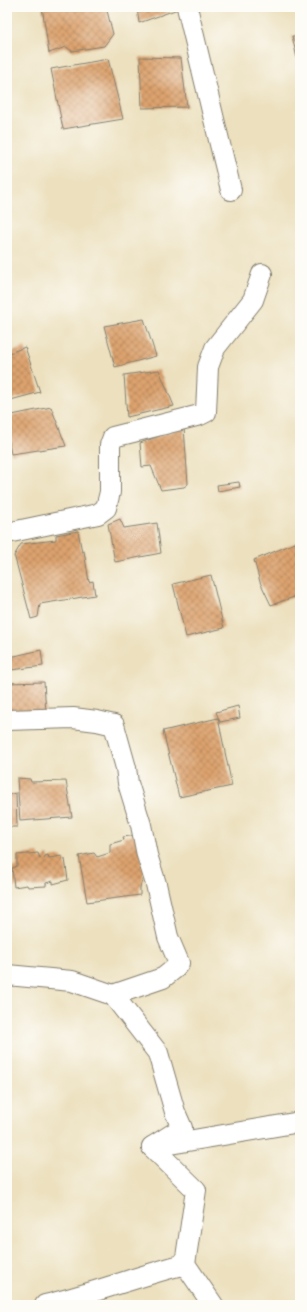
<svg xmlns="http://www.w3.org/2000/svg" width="307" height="1312" font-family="'IM FELL Double Pica',serif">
	<defs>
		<pattern id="building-cross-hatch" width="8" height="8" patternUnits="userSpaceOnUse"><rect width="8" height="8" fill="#dda36e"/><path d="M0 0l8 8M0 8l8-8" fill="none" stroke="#b2845a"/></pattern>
	</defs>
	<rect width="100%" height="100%" fill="#fdfcf7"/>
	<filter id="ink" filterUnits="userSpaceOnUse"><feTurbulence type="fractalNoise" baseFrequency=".025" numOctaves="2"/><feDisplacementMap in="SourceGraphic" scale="8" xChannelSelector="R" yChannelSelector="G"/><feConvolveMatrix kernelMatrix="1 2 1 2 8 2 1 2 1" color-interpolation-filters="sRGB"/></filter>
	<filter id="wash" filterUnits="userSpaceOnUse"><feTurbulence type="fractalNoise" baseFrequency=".012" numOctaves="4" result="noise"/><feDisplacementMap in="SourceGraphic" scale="16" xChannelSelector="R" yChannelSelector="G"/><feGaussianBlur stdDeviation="0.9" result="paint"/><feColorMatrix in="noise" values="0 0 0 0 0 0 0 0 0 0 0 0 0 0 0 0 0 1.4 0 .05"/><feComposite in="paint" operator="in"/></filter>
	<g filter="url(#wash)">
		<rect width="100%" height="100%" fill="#ece0be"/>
		<g id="blocks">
			<g fill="url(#building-cross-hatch)">
				<polygon points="42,7 106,7 113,34 104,46 72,51 66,47 49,53"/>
				<polygon points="137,7 178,7 178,9 139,23"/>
				<polygon points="292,36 300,36 300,67 299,67"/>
				<polygon points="140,57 181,58 187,107 142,108"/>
				<polygon points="108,59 123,119 63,129 51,69"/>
				<polygon points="144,319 156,356 115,367 104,326"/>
				<polygon points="25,347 40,392 7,401 7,354"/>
				<polygon points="159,370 174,406 127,417 124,375"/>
				<polygon points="51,407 66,446 11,454 7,432 7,416"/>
				<polygon points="184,427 188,484 184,487 161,490 151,466 142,467 140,443"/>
				<polygon points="239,482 240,487 218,491 217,485"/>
				<polygon points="120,519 124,528 157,523 161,553 115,562 108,524"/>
				<polygon points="78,531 82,552 84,551 89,582 93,581 95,595 40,604 38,617 31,619 15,558 14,556 21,544 56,540 56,535"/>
				<polygon points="300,541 300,595 271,605 260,582 254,560"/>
				<polygon points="211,575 224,628 186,637 173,584"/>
				<polygon points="41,650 43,666 11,670 10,657"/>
				<polygon points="44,682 46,713 7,715 7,683"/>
				<polygon points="238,706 240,718 220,722 216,712"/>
				<polygon points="218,718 232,786 179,797 163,731"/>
				<polygon points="17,778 30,779 31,782 66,781 72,817 20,821"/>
				<polygon points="16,793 17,827 7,827 7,795"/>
				<polygon points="137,835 145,871 140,887 140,895 87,902 79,856 94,853 97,857 110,853 110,844 124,840 123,837"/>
				<polygon points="38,853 40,858 44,859 45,856 48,855 49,858 62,856 62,860 65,859 68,880 53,884 53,881 46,883 46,886 28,887 27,885 14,887 12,868 17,866 17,855"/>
			</g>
		</g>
	</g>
	<g filter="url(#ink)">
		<use href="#blocks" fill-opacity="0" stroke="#847e6d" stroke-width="1"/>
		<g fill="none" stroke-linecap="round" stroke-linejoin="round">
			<g stroke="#847e6d" stroke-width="22">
				<g id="minor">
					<polyline points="187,7 231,190"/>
					<polyline points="7,533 98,514 106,508 110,492 110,445 113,437 200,415 206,412 208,367 215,348 253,300 262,274"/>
					<polyline points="7,720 73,718 97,721 114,725 126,768 128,783 141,825 147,855 156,884 168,937 179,963 173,970 163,978 113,995 72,981 7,975"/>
					<polyline points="113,995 158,1053 175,1112 182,1128 152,1147 300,1122"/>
					<polyline points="152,1147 196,1190 185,1264 213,1305"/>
					<path d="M45,1305C92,1294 138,1276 185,1264"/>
				</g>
			</g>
			<use href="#minor" stroke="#fff" stroke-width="20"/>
		</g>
	</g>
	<rect width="307" height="1312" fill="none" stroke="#fdfcf7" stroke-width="24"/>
</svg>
